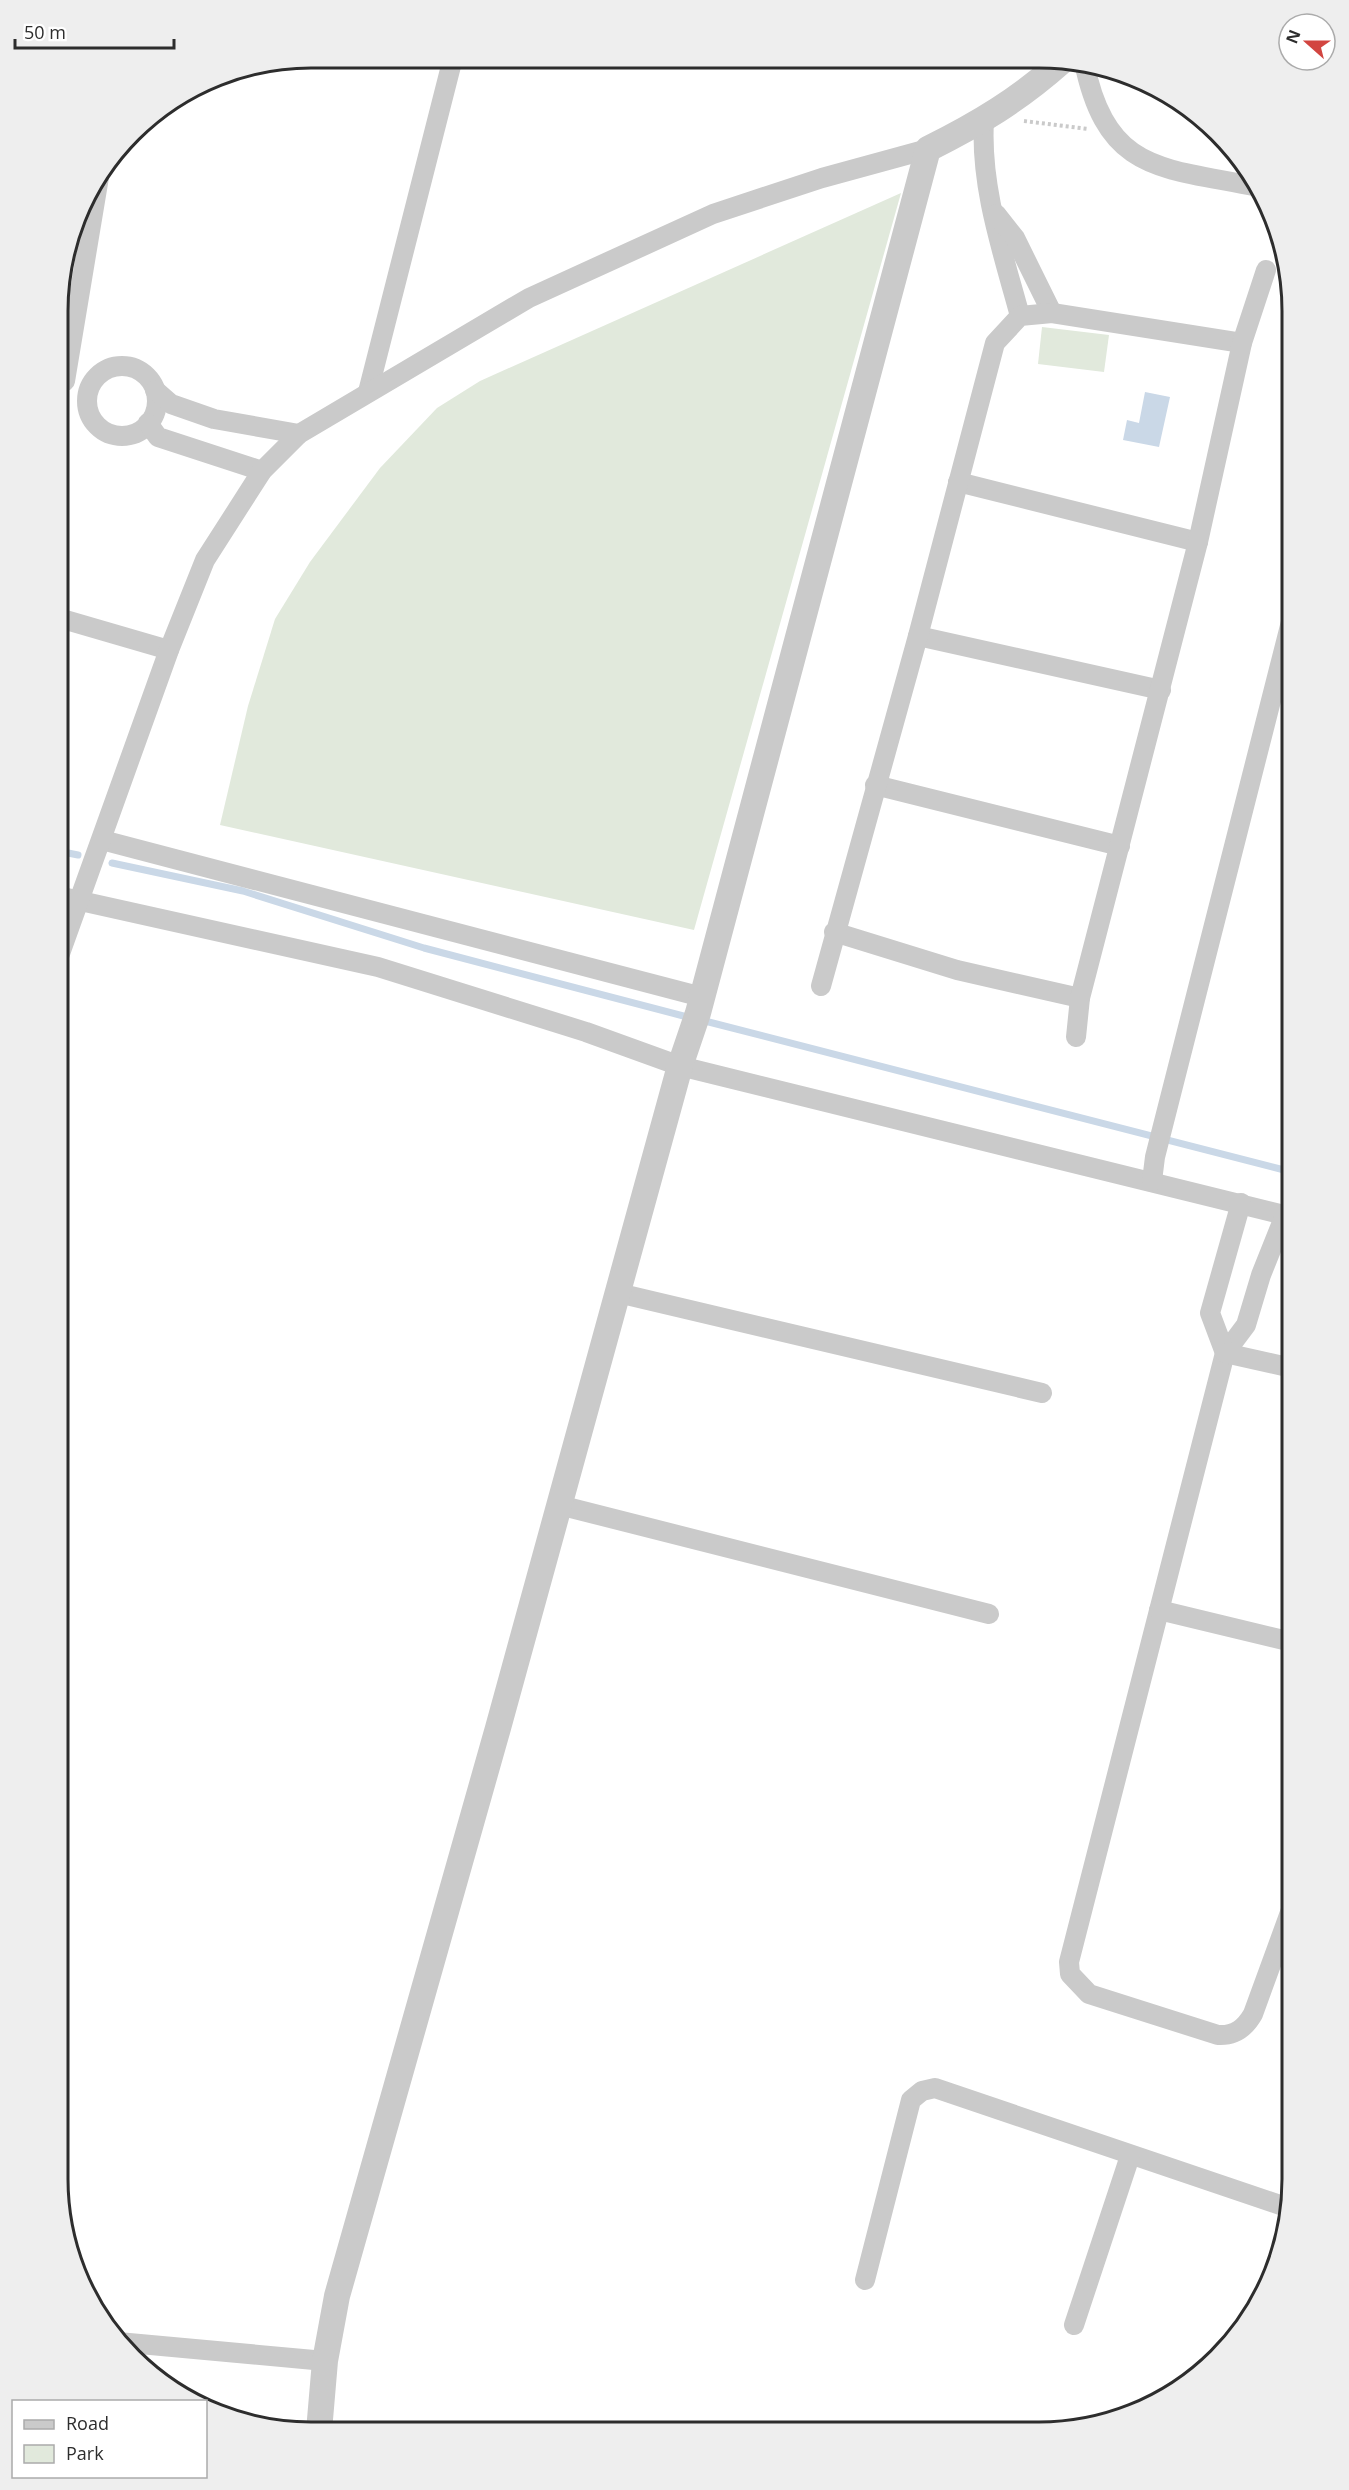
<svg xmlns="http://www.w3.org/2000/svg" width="1349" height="2490" font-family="'Open Sans',sans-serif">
	<rect width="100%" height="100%" fill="#fff"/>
	<g fill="#e1e9dc">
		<polygon points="901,193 694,930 220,825 248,706 275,619 310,562 380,468 437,408 480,381"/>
		<polygon points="1042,327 1109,335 1104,372 1038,364"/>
	</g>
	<polygon fill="#cad8e7" points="1145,392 1170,397 1159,447 1123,440 1127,420 1139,423"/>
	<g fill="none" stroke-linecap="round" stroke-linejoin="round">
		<g stroke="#cad8e7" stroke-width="7">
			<polyline points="58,851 78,855"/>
			<polyline points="112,863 243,891 424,948 691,1018"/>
			<polyline points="701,1020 1292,1172"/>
		</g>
		<polyline stroke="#cacaca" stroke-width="4" stroke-dasharray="3 3" stroke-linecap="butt" points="1024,121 1088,129"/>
		<g stroke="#cacaca" stroke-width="20">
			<path d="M1084,62C1107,174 1162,167 1258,187"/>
			<path d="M984,121C980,187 1003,253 1020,316"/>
			<polyline points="996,214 1015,238 1052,313"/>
			<circle cx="122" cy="401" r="35"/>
			<polyline points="65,381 99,177"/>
			<polyline points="155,390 171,404 214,419 299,434"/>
			<polyline points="368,392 453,58"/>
			<polyline points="148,423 158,437 262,471"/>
			<polyline points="958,482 1198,542"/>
			<polyline points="59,618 169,650"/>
			<polyline points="918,636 1161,690"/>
			<polyline points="875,785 1120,846"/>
			<polyline points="102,840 702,997"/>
			<polyline points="58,896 378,967 586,1032 680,1066 1292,1217"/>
			<polyline points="834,932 957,970 1080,998"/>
			<polyline points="58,959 169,650 205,560 262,471 299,434 529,298 713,214 822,178 928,149"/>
			<polyline points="821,986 918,636 995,343 1020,316 1052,313 1242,343"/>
			<polyline points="1076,1037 1080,998 1198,542 1242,343 1266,270"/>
			<polyline points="1152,1181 1155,1157 1292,618"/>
			<path d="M1285,1215L1261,1275L1246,1325L1225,1353L1069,1962L1070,1974L1089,1994L1218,2035C1235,2036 1245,2028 1253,2014L1292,1907"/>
			<polyline points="618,1293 1042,1393"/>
			<polyline points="1225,1353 1210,1313 1241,1203"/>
			<polyline points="1225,1353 1292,1368"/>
			<polyline points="559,1505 989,1614"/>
			<polyline points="1159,1610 1292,1642"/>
			<polyline points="865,2280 911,2100 922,2091 935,2088 1289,2208"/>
			<polyline points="1074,2325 1130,2156"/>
			<polyline points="118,2342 325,2361"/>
		</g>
		<path stroke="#cacaca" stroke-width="26" d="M319,2431L325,2361L337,2296L498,1728L680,1066L698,1013L928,149C980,123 1018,100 1061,62"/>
	</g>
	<path d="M0 0H1349V2490H0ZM311 68H1039A243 243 0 0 1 1282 311V2179A243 243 0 0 1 1039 2422H311A243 243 0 0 1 68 2179V311A243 243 0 0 1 311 68Z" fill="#eee" fill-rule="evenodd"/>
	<path fill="none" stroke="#2d2d2d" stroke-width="3" d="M311 68H1039A243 243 0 0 1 1282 311V2179A243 243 0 0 1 1039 2422H311A243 243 0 0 1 68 2179V311A243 243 0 0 1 311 68Z"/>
	<rect x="12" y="2400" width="195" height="78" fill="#ffffff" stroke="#ababab" stroke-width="1.5"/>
	<rect x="24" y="2420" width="30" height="9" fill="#cacaca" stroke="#ababab" stroke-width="1.5"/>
	<text x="66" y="2430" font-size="18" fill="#2d2d2d">Road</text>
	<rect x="24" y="2445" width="30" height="18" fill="#e1e9dc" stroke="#ababab" stroke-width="1.5"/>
	<text x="66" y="2460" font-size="18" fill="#2d2d2d">Park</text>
	<g transform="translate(1307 42) rotate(291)"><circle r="28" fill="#ffffff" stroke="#ababab" stroke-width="1.5"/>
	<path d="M0-4.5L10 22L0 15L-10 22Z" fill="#d24540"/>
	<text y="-9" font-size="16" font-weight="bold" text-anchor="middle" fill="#2d2d2d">N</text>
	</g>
	<path d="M15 39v9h159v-9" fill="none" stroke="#2d2d2d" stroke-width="3"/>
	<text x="24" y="39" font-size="18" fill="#2d2d2d" stroke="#ffffff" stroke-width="4.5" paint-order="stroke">50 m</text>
</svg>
